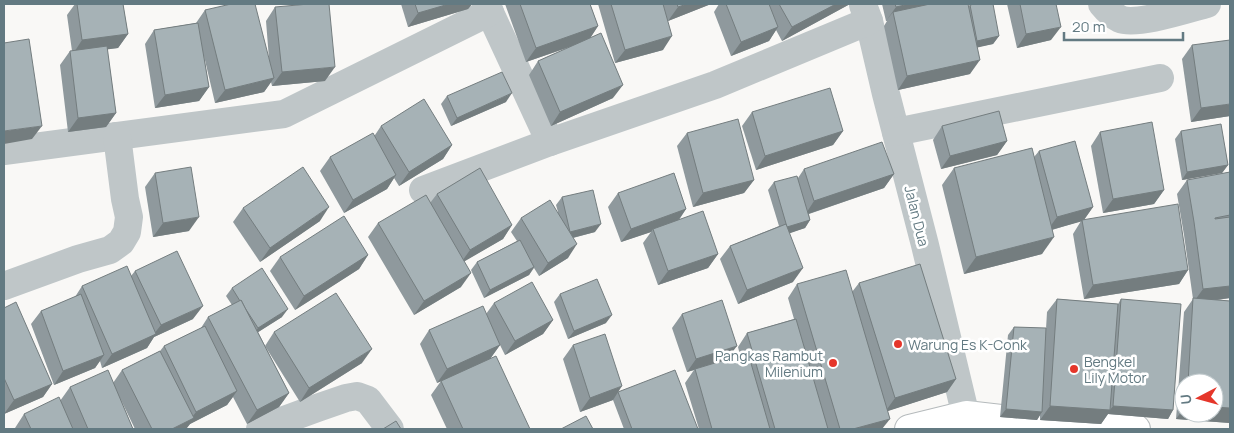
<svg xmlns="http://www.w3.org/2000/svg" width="1234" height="433" font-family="Manrope,sans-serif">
	<rect width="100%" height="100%" fill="#f9f8f6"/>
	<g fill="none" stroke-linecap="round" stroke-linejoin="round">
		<g stroke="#b5babc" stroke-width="30">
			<polyline id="trunk" points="909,429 966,415 1001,419 1063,422 1136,429"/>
		</g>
		<g stroke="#bfc6c8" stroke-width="28">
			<polyline points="486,4 550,142"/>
			<path d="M1102,4C1106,9 1114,16 1120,19C1136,26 1188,9 1207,4"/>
			<polyline points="863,5 869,21 886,94 925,245 969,429"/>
			<polyline points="896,132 1160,78"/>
			<polyline points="4,151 284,114 490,12"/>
			<polyline points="423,190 550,142 715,85 869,21"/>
			<polyline points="4,286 78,259 110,250 121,242 127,232 129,217 125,199 117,136"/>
			<polyline points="260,429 317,408 346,398 357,396 368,400 390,429"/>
		</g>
		<use href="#trunk" stroke="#fff" stroke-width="28"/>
	</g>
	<g fill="#8f999d" fill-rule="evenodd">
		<polygon points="75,4 123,4 128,34 118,48 107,49 116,113 106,127 68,132 60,65 70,51 72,51 67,15"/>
		<polygon points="401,4 472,4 468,9 408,27"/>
		<polygon points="505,4 590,4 598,26 590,38 613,98 551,126 529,75 538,61 573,46 526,62"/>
		<polygon points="598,4 711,4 668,21 663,50 615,63"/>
		<polygon points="719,4 850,4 782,41 776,30 769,41 731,56 714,12"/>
		<polygon points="882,4 968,4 968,7 970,5 999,36 993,44 977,47 970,74 898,90 884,26 887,21 886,21"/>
		<polygon points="1007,4 1056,4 1051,40 1017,48"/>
		<polygon points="275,7 325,81 272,86 271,82 264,92 215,103 204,56 209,87 199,101 155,108 145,44 154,30 196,23 205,10 269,59 266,21"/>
		<polygon points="1192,45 1230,116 1191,122 1182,59"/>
		<polygon points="447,96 506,102 451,126 441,104"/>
		<polygon points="752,112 843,131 833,145 756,170 742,126"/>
		<polygon points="381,126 452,145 443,159 399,186 394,178 387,189 344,213 320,171 330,157 375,135"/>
		<polygon points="942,126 1007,141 997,155 941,169 933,140"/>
		<polygon points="1181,131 1228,165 1222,173 1182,180 1175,139"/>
		<polygon points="1100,132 1164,190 1154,204 1103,213 1091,146"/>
		<polygon points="687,133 754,180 744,193 693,207 677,146"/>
		<polygon points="1039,151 1093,207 1084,220 1188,270 1179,284 1084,299 1073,234 1081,221 1052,230 1042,254 964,274 942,185 954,168 1034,157"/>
		<polygon points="804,169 894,174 884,188 809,214 810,220 805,228 789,233 793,282 738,304 720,259 730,246 779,226 768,190 774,182 798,178"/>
		<path d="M1230,172V298L1217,300L1230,301V423L1176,419L1184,312L1193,299L1184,235L1177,194L1187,180ZM1184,383H1214L1184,413Z"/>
		<polygon points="155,173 189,231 153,237 145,187"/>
		<polygon points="618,193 686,209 679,220 718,254 708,268 658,285 643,243 651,232 621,242 608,207"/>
		<polygon points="437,194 512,225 503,239 464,261 461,287 414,315 368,237 378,223 430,203"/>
		<polygon points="562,197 595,232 573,238 568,258 539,276 534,268 529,275 484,298 471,270 477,262 517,241 511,232 521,218 558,212 556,205"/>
		<polygon points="243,208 320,221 260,262 233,222"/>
		<polygon points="368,255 359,269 295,310 270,271 280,257"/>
		<polygon points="135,271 193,319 154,337 147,348 102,368 100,361 95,368 54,385 31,324 41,311 75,297 82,286 131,276"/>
		<polygon points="859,283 956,379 947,392 887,411 882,429 699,429 685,383 694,370 687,372 672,328 682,314 727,359 740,355 738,347 747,333 794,319 788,298 797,284 852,292"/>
		<polygon points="232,288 282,317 258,332 289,393 279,407 247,424 233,397 227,405 190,424 186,429 135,429 120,398 133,429 15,429 15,428 24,414 60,401 70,387 113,383 122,370 160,351 164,346 201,328 208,317 232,305 226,296"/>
		<polygon points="560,294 606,323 568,339 554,302"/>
		<polygon points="1057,299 1118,304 1121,299 1173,410 1168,419 1108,414 1101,424 1040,420 1040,415 1037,420 1000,417 1008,335 1014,327 1046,329 1047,312"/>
		<polygon points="494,303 553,320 543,334 505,355 500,345 490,359 530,429 447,429 431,395 441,381 478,364 437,383 420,344 429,330 486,314"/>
		<polygon points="4,308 52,384 43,397 4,414"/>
		<polygon points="274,332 362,363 300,402 265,346"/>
		<polygon points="573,345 618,392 698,429 624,429 613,400 580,412 563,359"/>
	</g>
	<g fill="#747d7f">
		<polygon points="449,4 472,4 468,9 408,27 418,13"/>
		<polygon points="687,4 711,4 668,21 678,7"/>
		<polygon points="836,4 850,4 782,41 792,27"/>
		<polygon points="909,4 954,4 893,12 886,21 896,7"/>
		<polygon points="598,26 589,40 526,62 536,48"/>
		<polygon points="778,27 769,41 731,56 741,42"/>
		<polygon points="1061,27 1051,40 1017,48 1026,34"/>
		<polygon points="128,34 118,48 73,54 82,40"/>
		<polygon points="672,36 663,50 615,63 625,50"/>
		<polygon points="999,36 993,44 971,49 977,41"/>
		<polygon points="980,60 970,74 898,90 907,76"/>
		<polygon points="335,67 325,81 272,86 282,72"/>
		<polygon points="274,78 264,92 215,103 225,90"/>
		<polygon points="623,85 613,98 551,126 560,112"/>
		<polygon points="209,87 199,101 155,108 165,95"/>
		<polygon points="512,93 506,102 451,126 457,118"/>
		<polygon points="1230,104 1230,116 1191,122 1201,108"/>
		<polygon points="116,113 106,127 68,132 78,118"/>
		<polygon points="42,126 32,139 4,144 4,131"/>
		<polygon points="843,131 833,145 756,170 765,156"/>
		<polygon points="1007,141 997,155 941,169 950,156"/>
		<polygon points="452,145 443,159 399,186 409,172"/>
		<polygon points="1228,165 1222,173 1182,180 1187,172"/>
		<polygon points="894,174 884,188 805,215 814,201"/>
		<polygon points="396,175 387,189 344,213 353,200"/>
		<polygon points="754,180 744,193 693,207 703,193"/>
		<polygon points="1164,190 1154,204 1103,213 1113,199"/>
		<polygon points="329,207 320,221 260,262 270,248"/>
		<polygon points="1093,207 1083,221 1047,231 1057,217"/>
		<polygon points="686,209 677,222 653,229 651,232 621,242 631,229"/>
		<polygon points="199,217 189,231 153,237 163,223"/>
		<polygon points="810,220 805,228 782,236 787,227"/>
		<polygon points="601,224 595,232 564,240 570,232"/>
		<polygon points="512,225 503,239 460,264 470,250"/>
		<polygon points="1054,237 1042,254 964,274 976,257"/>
		<polygon points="577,244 568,258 539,276 548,263"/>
		<polygon points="718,254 708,268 658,285 668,271"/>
		<polygon points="368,255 359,269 295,310 304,296"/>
		<polygon points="534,267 529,275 484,298 490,290"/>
		<polygon points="803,268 793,282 738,304 747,290"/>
		<polygon points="1188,270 1179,284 1084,299 1093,285"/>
		<polygon points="471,273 461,287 414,315 424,301"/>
		<polygon points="1230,286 1230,298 1193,303 1203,289"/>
		<polygon points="203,306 193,319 154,337 147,348 102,368 112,354 153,335 161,325"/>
		<polygon points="288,309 282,317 252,336 258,328"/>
		<polygon points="612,315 606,323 568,339 574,331"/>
		<polygon points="553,320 543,334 505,355 515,341"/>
		<polygon points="500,345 490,359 437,383 447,369"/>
		<polygon points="737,346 727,359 695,369 694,370 687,372 696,359"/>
		<polygon points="372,349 362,363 300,402 309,388"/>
		<polygon points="104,355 95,368 54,385 63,371"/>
		<polygon points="956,379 947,392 885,412 895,398"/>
		<polygon points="52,384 43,397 4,414 14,400"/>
		<polygon points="622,386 613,400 580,412 590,398"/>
		<polygon points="237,391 227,405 190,424 186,429 172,429 190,420 196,412"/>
		<polygon points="289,393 279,407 247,424 257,410"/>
		<polygon points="1050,406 1110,410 1113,406 1173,410 1168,419 1108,414 1101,424 1040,420"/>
		<polygon points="1214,407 1230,408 1230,423 1176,419 1184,408 1184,413 1214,413"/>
		<polygon points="1006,409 1042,412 1037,420 1000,417"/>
		<polygon points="890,419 882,429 853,429"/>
	</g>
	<g fill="#a6b2b6" stroke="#747d7f">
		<polygon points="77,4 123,4 128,34 82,40"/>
		<polygon points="231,4 255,4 274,78 225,90 205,10"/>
		<polygon points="309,4 329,4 335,67 282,72 275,7"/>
		<polygon points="415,4 449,4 418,13"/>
		<polygon points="520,4 590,4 598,26 536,48"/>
		<polygon points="611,4 663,4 672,36 625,50"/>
		<polygon points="677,4 687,4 678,7"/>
		<polygon points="726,4 769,4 778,27 741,42"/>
		<polygon points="779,4 836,4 792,27"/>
		<polygon points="895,4 909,4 896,7"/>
		<polygon points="930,4 968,4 980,60 907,76 893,12"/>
		<polygon points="975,4 993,4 999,36 977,41 970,5"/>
		<polygon points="1020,4 1056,4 1061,27 1026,34"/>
		<polygon points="198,23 209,87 165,95 154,30"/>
		<polygon points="601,33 623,85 560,112 538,61"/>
		<polygon points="29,39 42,126 4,131 4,43"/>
		<polygon points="1230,40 1230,104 1201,108 1192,45"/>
		<polygon points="107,46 116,113 78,118 70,51"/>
		<polygon points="502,72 512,93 457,118 447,96"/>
		<polygon points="830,88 843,131 765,156 752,112"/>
		<polygon points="424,99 452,145 409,172 381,126"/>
		<polygon points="999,111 1007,141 950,156 942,126"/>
		<polygon points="738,119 754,180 703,193 687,133"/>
		<polygon points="1152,122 1164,190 1113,199 1100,132"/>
		<polygon points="1221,124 1228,165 1187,172 1181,131"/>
		<polygon points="373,133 396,175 353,200 330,157"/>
		<polygon points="1075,141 1093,207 1057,217 1039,151"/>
		<polygon points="882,142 894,174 814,201 804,169"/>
		<polygon points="1032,148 1054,237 976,257 954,168"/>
		<polygon points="191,167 199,217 163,223 155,173"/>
		<polygon points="303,167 329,207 270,248 243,208"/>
		<polygon points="480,168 512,225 470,250 437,194"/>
		<polygon points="1230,172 1230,215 1215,218 1215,219 1230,217 1230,286 1203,289 1194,222 1187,180"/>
		<polygon points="674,173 686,209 631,229 618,193"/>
		<polygon points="797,176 810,220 787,227 774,182"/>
		<polygon points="593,190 601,224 570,232 562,197"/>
		<polygon points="426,195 471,273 424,301 378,223"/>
		<polygon points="550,200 577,244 548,263 521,218"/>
		<polygon points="1178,204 1188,270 1093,285 1082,220"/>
		<polygon points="703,211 718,254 668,271 653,229"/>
		<polygon points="344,216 368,255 304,296 280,257"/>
		<polygon points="786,224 803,268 747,290 730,246"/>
		<polygon points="520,240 534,267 490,290 477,262"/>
		<polygon points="177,251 203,306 161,325 135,271"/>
		<polygon points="920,264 956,379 895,398 859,283"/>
		<polygon points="127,266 156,334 112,354 82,286"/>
		<polygon points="262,268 288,309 258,328 245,308 241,300 240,301 232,288"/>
		<polygon points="846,270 890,419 853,429 840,429 797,284"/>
		<polygon points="597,279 612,315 574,331 560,294"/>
		<polygon points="532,282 553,320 515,341 494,303"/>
		<polygon points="336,293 372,349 309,388 274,332"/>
		<polygon points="81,294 104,355 63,371 41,311"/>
		<polygon points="1193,298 1230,301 1230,408 1214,407 1214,383 1188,383"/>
		<polygon points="1057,299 1118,304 1110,410 1050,406"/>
		<polygon points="1121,299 1181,304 1173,410 1113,406"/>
		<polygon points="241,300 289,393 257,410 208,317"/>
		<polygon points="722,300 737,346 696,359 682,314"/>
		<polygon points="16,302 52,384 14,400 4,378 4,308"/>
		<polygon points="483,306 500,345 447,369 429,330"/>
		<polygon points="796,319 828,429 775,429 747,333"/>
		<polygon points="205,326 237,391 196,412 164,346"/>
		<polygon points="1014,327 1046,328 1042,412 1006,409"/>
		<polygon points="605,334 622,386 590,398 573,345"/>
		<polygon points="160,351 194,418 172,429 152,429 122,370"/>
		<polygon points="748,353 770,429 712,429 695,369"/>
		<polygon points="496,356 530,429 463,429 441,381"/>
		<polygon points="108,370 133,429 88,429 70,387"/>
		<polygon points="675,370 698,429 632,429 618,392"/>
		<polygon points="59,397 73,429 31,429 24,414"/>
		<polygon points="586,416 593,429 561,429"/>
		<polygon points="396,421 401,429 383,429"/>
	</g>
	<g fill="#e5362a" stroke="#fff" stroke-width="2">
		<circle cx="898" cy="344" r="5"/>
		<circle cx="833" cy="363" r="5"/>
		<circle cx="1074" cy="369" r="5"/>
	</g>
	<g text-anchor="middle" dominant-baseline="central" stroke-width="5" stroke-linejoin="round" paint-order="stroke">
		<g font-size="14" fill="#637a82" stroke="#fff">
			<text transform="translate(917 216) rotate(76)">Jalan Dua</text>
		</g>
		<g font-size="14" fill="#637a82" stroke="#fff" text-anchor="start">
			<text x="908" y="344">Warung Es K-Conk</text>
			<text x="823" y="355" text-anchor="end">Pangkas Rambut<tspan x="823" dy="16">Milenium</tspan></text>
			<text x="1084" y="361">Bengkel<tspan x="1084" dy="16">Lily Motor</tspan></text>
		</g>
	</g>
	<rect width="1234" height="433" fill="none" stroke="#637a82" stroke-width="10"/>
	<g transform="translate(1199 398) rotate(264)"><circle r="24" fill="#ffffff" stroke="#c1cacd"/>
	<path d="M0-4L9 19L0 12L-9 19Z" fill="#e5362a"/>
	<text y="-8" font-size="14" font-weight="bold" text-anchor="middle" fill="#637a82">U</text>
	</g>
	<path d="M1064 32v8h119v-8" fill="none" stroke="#637a82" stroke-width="2.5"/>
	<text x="1072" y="32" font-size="15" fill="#637a82" stroke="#ffffff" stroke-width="4" paint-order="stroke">20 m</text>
</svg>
